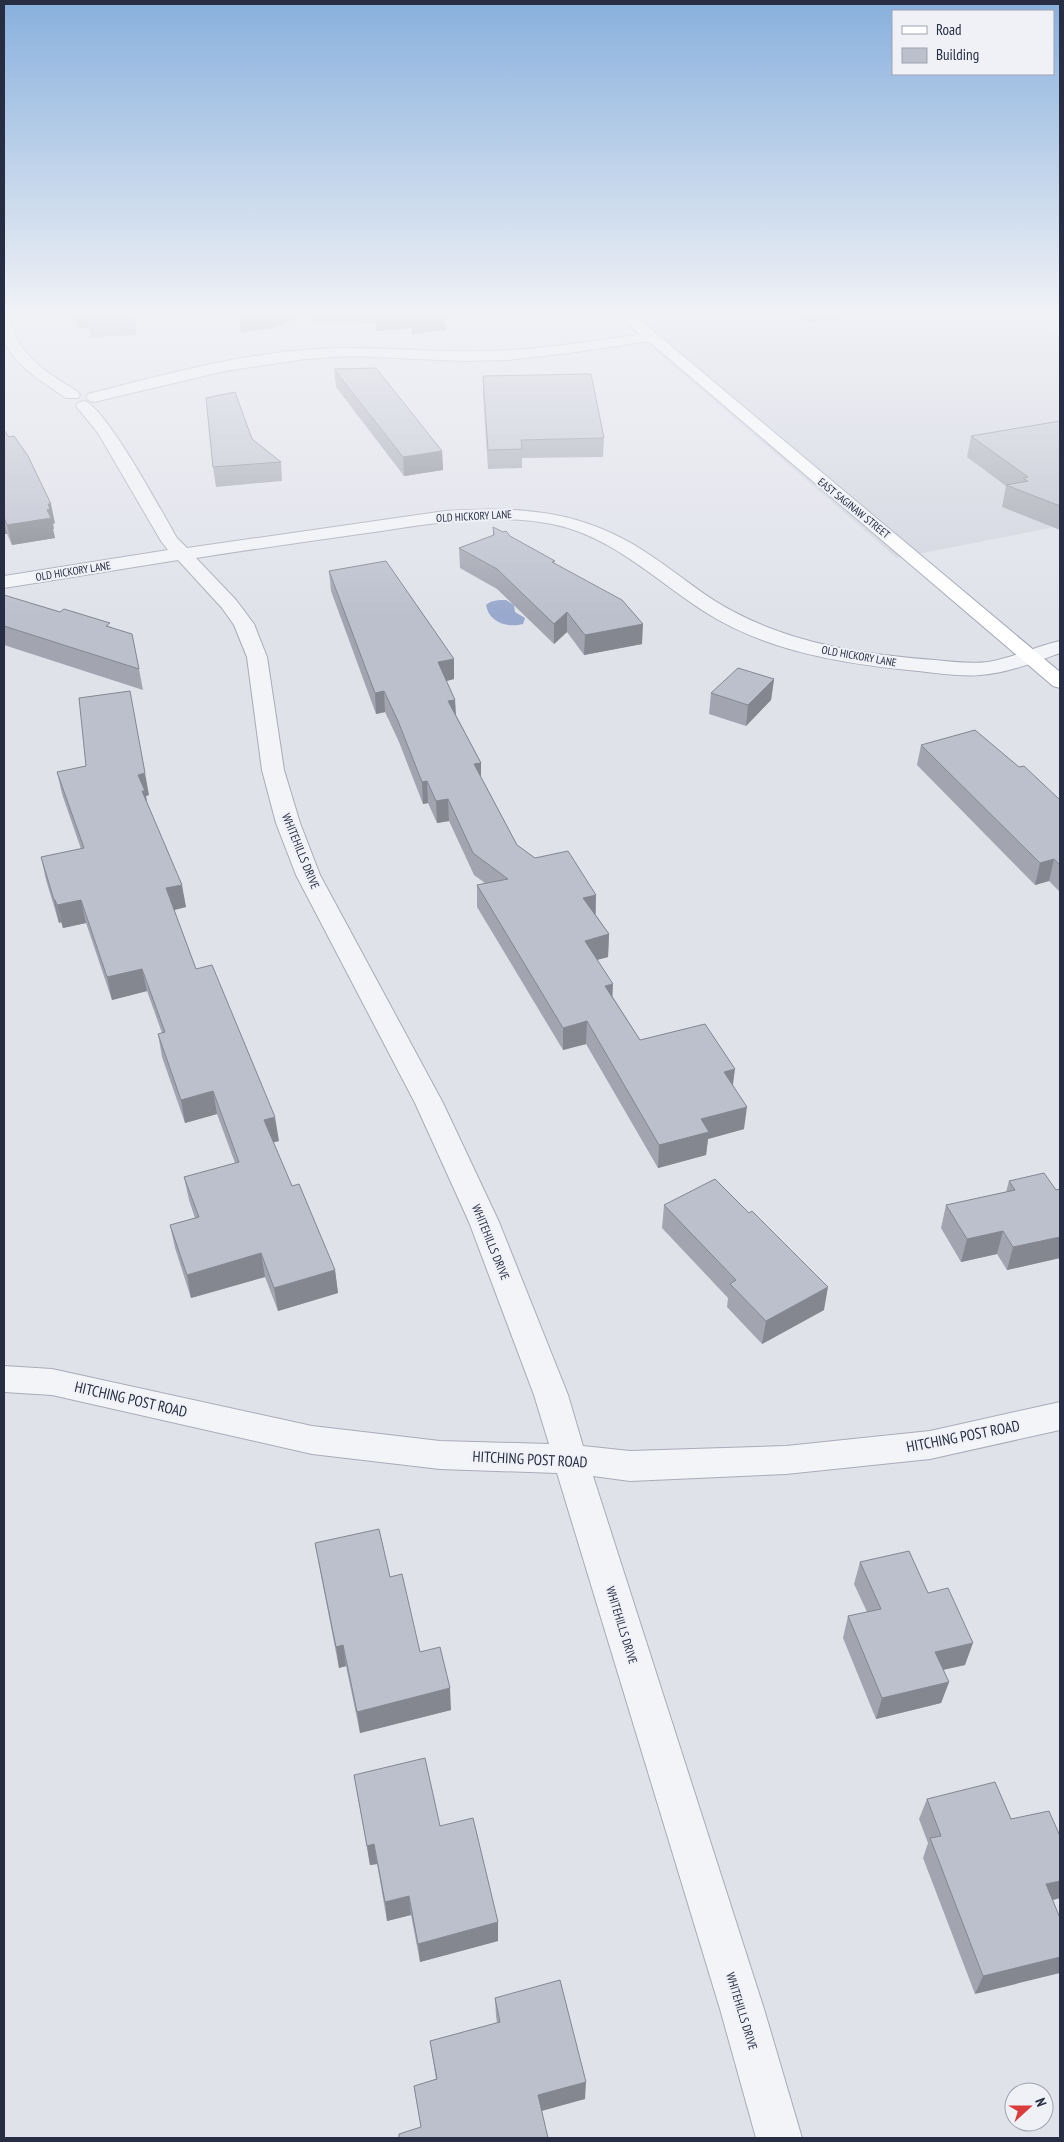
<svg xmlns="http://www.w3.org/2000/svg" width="1064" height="2142" font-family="'PT Sans Narrow',sans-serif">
	<rect width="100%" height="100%" fill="#e0e2ea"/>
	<polygon fill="#d1d4df" points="614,315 1060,315 1060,322 1046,326 1060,335 1060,526 897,558"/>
	<path fill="#98a9cd" d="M506,600L514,605L515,612L525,618L523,624C508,628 489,623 486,605C492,600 498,600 506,600Z"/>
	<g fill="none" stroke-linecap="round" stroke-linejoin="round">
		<g stroke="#a8acb8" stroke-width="2">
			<g id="minor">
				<path d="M4,320L9,321C14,329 16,338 21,346C35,366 58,379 78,392L80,395L78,398H66L35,377L16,360L4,342Z"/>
				<path d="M652,333L657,334L659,337L657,340L569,353L507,360L463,361L351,356L305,359L225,371L94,402L88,400L86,397L88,394C159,376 231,356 304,350C365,344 425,353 486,351C542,350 597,340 652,333Z"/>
				<path d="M84,401C106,407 163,514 177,538L187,548L445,511C520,506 583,510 647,553C678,573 705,598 738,614C799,645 867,655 935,660C953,662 970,664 988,662C1013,658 1036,646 1060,641V653C1035,662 1008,673 981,675C960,677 939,673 918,671C845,664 768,652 705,612C655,580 612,536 552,524C491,512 428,524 367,533C310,541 253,549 196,558L236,600L254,624L267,657L284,770L300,823L320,875L443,1103L499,1222L568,1395L583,1446L630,1451L786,1446L930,1431L1060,1402V1430L930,1459L786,1474L630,1481L593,1476L764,2009L802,2138H756L720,2009L557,1473L440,1469L312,1454L52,1395L4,1392V1366L52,1369L312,1426L440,1441L549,1444L534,1395L469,1222L415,1103L296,875L276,823L262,770L247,657L234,625L222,608L178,560L4,588V576L168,550L161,541L98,433L76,406L78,403Z"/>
			</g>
		</g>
		<g stroke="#9ea4b7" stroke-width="2">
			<polygon id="major" points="618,315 634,315 1060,672 1060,688 1053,686"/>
		</g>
		<use href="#minor" fill="#f3f4f8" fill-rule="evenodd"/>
		<use href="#major" fill="#fff" fill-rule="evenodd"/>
	</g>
	<g fill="#a2a5b0">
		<polygon points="72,315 133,315 134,317 137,335 91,337 89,327 79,329"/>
		<polygon points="311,315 446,315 446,330 412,334 411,328 376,331 376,324 312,322"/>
		<polygon points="795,315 864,315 806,323"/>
		<polygon points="334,369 442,451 443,470 404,476 336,387"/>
		<polygon points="483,376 604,438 603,457 522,458 522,468 488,469 483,394"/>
		<polygon points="1060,421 1060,530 1002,507 1006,486 967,457 971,436"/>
		<polygon points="4,430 55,523 53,524 54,529 53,529 55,538 12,545 7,534 4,534"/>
		<polygon points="252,439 281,462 282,481 216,487 213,467"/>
		<polygon points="493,527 555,563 642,644 584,655 567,632 554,644 497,589 460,568 459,548 493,536"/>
		<polygon points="329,571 454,679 446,681 455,700 456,715 481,763 481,777 517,845 535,858 596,895 596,915 609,934 608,957 597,960 613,997 640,1040 733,1086 744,1129 708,1139 706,1155 658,1168 586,1044 563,1050 477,907 477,885 485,883 474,875 449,821 437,823 428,803 423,804 399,742 385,712 376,714 331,591"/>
		<polygon points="4,595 111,627 139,669 143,690 4,645"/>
		<polygon points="774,679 771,700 746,726 709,714 711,693"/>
		<polygon points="921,745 1019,767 1060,800 1060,892 1049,881 1035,885 917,765"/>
		<polygon points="57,772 149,795 146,796 147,803 186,907 174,910 196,969 279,1141 273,1142 292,1186 335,1270 338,1293 278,1311 265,1277 191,1298 175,1248 170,1225 195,1218 189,1200 184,1177 235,1163 217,1114 185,1123 162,1057 158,1034 162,1033 147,991 112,1000 86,923 63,928 61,922 59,923 46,880 41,857 81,849 62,794"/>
		<polygon points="1009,1181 1056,1190 1060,1189 1060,1258 1007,1270 997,1254 961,1262 941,1228 946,1205 1006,1192"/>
		<polygon points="664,1205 824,1310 762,1344 727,1307 728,1298 662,1228"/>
		<polygon points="315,1543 390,1577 420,1652 451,1710 360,1733 346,1666 339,1668 319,1565"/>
		<polygon points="860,1562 928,1593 965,1665 943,1670 949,1682 941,1703 876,1719 843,1638 848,1616 867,1612 854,1584"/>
		<polygon points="354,1775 440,1826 498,1922 498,1941 420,1962 411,1915 387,1921 377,1864 370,1865"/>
		<polygon points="927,1799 1060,1836 1060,1898 1053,1900 975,1994 923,1858 928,1843 919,1819"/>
		<polygon points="495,1998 585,2099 421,2127 414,2086 436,2079 430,2041 497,2023 496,2016"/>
	</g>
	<g fill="#848690">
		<polygon points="76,315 87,315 89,327 79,329"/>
		<polygon points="239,315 305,315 273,328 241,333"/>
		<polygon points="376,315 410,315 411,328 376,331"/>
		<polygon points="425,315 446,315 446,330 412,334 411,316"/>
		<polygon points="807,315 864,315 806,323"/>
		<polygon points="442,451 443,470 404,476 403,457"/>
		<polygon points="48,504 51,504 55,523 53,524 54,529 53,529 55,538 12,545 7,525 47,510"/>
		<polygon points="4,521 7,534 4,534"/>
		<polygon points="567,612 567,632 554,644 554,624"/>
		<polygon points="643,624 642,644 584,655 585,635"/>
		<polygon points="454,659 454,679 439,683 438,662"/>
		<polygon points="774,679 771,700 746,726 748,705"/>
		<polygon points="384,691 385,712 376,714 375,693"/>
		<polygon points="455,700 456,721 448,701"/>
		<polygon points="481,763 481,784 474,764"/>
		<polygon points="145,773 149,795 146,796 149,813 143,796 138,775"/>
		<polygon points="427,781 428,803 423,804 422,782"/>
		<polygon points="448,799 449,821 437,823 436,801"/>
		<polygon points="1054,859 1049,881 1035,885 1040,863"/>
		<polygon points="182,885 186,907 170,911 166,888"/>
		<polygon points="596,895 595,917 583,898"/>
		<polygon points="54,900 55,900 61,922 59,923"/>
		<polygon points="81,900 86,923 63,928 57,905"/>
		<polygon points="609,934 608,957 584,963 585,941"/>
		<polygon points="142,969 147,991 112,1000 107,977"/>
		<polygon points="613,984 612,1006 605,986"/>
		<polygon points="587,1021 586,1044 563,1050 563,1028"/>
		<polygon points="735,1069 732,1092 724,1072"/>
		<polygon points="213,1091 217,1114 185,1123 181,1100"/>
		<polygon points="747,1107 744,1129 708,1139 706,1155 658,1168 659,1145 701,1119"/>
		<polygon points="275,1117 279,1141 267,1144 264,1120"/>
		<polygon points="1003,1231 997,1254 961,1262 967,1239"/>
		<polygon points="1060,1237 1060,1258 1007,1270 1013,1247"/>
		<polygon points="261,1253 265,1277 191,1298 187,1275"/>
		<polygon points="335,1270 338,1293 278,1311 274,1288"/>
		<polygon points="828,1287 824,1310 762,1344 766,1321"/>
		<polygon points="973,1643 965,1665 928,1673 935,1652"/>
		<polygon points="343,1645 346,1666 339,1668 336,1647"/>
		<polygon points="949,1682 941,1703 876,1719 882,1698"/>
		<polygon points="450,1688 451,1710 360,1733 357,1712"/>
		<polygon points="374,1844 377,1864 370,1865 367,1846"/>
		<polygon points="1060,1881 1060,1898 1037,1904 1046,1884"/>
		<polygon points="409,1896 411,1915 387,1921 385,1902"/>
		<polygon points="498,1922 498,1941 420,1962 418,1944"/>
		<polygon points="1060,1957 1060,1973 975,1994 983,1976"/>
		<polygon points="586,2082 585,2099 538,2112 538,2095"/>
	</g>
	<g fill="#bcc0cd" stroke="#848690">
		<polygon points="87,315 133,315 134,317 88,319"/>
		<polygon points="411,315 425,315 411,316"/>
		<polygon points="376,368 442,451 403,457 334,369"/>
		<polygon points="591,374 604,438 521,440 522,449 488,450 483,376"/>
		<polygon points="235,392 252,439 281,462 213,467 206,398"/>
		<polygon points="1060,421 1060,506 1006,485 1028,481 1023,478 1028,477 971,436"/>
		<polygon points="4,430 9,437 14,436 28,456 51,504 48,504 50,509 47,510 51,518 7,525 4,517"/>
		<polygon points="493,527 503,532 506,531 510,536 555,561 552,562 622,600 643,624 585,635 567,612 554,624 497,569 459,548 494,535"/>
		<polygon points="386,561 454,659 438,662 455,700 448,701 481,763 474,764 517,845 535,858 568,851 596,895 583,898 609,934 585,941 613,984 605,986 640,1040 705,1024 735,1069 724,1072 747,1107 701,1119 709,1132 659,1145 587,1021 563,1028 477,885 508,879 473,853 448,799 436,801 427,781 422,782 398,721 384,691 375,693 329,571"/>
		<polygon points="4,595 60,612 64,609 110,623 106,626 132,634 139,669 4,626"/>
		<polygon points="738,668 774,679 748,705 711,693"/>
		<polygon points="130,691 145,773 138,775 145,791 142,791 182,885 166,888 196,969 212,965 275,1117 264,1120 292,1186 299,1184 335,1270 274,1288 261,1253 187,1275 170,1225 199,1217 184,1177 239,1162 213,1091 181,1100 158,1034 165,1032 142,969 107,977 81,900 57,905 55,900 54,900 41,857 84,848 57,772 86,766 79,698"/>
		<polygon points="975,730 1019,767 1024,766 1060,800 1060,803 1059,804 1060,804 1060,865 1054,859 1040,863 921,745"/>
		<polygon points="1044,1173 1056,1190 1060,1189 1060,1237 1013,1247 1003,1231 967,1239 946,1205 1015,1190 1009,1181"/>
		<polygon points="715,1179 749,1213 752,1211 828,1287 766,1321 730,1284 736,1280 664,1205"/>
		<polygon points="379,1529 390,1577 402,1574 420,1652 440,1647 450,1688 357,1712 343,1645 336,1647 315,1543"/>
		<polygon points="909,1551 928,1593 948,1588 973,1643 935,1652 949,1682 882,1698 848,1616 881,1609 860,1562"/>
		<polygon points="425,1758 440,1826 473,1818 498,1922 418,1944 409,1896 385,1902 374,1844 367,1846 354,1775"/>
		<polygon points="995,1782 1011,1819 1049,1811 1060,1836 1060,1881 1046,1884 1060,1918 1060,1957 983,1976 930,1838 941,1836 927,1799"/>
		<polygon points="560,1980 586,2082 538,2095 548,2138 399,2138 399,2134 421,2127 414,2086 437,2079 430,2041 500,2022 495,1998"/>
	</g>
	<linearGradient id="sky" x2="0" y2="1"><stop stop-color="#88b0dd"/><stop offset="0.51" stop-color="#f1f2f6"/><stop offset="1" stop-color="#f1f2f6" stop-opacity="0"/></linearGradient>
	<rect width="1064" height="615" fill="url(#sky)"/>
	<g text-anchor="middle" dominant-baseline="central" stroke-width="4" stroke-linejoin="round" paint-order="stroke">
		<g font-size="11" fill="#272d42" stroke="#eff1f7">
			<text transform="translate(854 508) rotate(39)">EAST SAGINAW STREET</text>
			<text transform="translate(474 516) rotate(-3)">OLD HICKORY LANE</text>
			<text transform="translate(73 571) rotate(-9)">OLD HICKORY LANE</text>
			<text transform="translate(859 656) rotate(10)">OLD HICKORY LANE</text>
		</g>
		<g font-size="12" fill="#272d42" stroke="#eff1f7">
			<text transform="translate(301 851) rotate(68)">WHITEHILLS DRIVE</text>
			<text transform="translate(491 1242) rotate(68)">WHITEHILLS DRIVE</text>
			<text transform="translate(622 1625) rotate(73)">WHITEHILLS DRIVE</text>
			<text transform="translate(742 2011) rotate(73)">WHITEHILLS DRIVE</text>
		</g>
		<g font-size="15" fill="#272d42" stroke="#eff1f7">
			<text transform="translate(131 1399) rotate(13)">HITCHING POST ROAD</text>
			<text transform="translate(963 1436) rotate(-11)">HITCHING POST ROAD</text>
			<text transform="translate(530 1459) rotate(3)">HITCHING POST ROAD</text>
		</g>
	</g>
	<rect width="1064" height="2142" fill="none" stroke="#272d42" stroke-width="10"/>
	<rect x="892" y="10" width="162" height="65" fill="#eff1f7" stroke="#9fa3af"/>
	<rect x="902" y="26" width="25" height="8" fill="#ffffff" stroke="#9fa3af"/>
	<text x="936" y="35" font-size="15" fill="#272d42">Road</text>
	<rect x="902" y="48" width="25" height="15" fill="#bcc0cd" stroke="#9fa3af"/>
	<text x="936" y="60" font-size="15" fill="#272d42">Building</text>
	<g transform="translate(1029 2107) rotate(69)"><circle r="24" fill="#eff1f7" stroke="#9fa3af"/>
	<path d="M0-4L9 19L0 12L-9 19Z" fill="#d93c3b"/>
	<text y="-8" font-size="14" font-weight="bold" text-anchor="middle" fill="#272d42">N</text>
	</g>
</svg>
